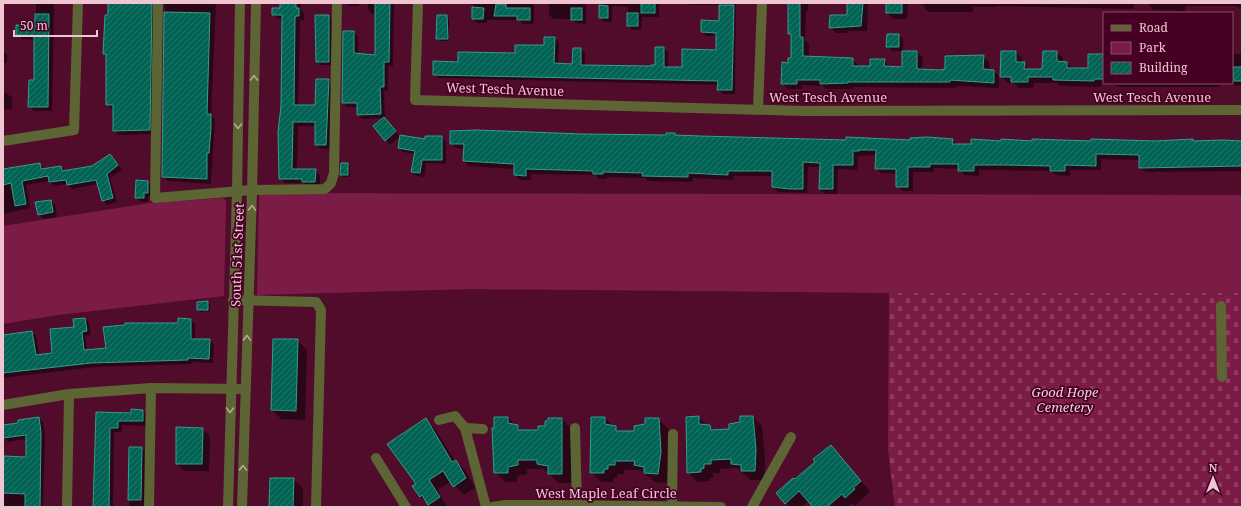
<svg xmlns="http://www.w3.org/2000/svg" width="1245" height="510" font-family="'Noto Serif',serif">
	<defs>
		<pattern id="cemetery-stones" width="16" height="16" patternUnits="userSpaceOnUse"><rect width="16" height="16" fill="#7b1c47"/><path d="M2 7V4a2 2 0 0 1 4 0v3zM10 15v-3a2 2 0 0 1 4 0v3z" fill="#8e3c61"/></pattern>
		<pattern id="building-hatch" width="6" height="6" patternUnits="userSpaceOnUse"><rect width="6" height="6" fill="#006354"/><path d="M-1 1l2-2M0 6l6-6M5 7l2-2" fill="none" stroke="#26786c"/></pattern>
	</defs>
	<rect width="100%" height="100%" fill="#510c2c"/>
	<g fill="#7b1c47">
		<polygon points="265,193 1242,195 1242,293 889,293 470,289 257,295 259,195"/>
		<polygon points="223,198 226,201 224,296 58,315 3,324 3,226 150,203"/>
	</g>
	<polygon fill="url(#cemetery-stones)" points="889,293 1242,293 1242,507 895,507 888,450"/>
	<g fill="#0007">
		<polygon points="36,3 54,3 52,111 34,111 29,106 35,81 35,40 22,39 17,35 36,28"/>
		<polygon points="109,3 159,3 154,134 118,135 114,130 114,110 107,105 107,57 104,53"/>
		<polygon points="165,3 216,3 211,116 215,119 211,184 168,181 163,176"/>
		<polygon points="282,3 301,3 301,10 304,13 304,21 301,20 300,23 298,106 316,106 329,80 333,85 331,149 321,149 316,145 316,126 298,126 297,170 315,170 320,175 320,187 308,187 304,183 285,183 280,178 283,19 278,19 273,14 282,9"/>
		<polygon points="346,3 359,3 359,6 349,6"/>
		<polygon points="368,3 394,3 393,66 388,66 388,91 384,91 385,118 362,119 358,114 358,107 347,107 343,102 354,32 358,37 358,55 376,56 376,14 372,14 368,10"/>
		<polygon points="473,3 534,3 534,24 523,24 519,20 487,20 487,23 477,23 473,19"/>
		<polygon points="549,3 586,3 586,24 576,23 572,19 553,19 549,15"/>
		<polygon points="600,3 659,3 659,17 642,17 641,30 632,30 628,25 628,7 612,6 612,22 604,22 600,18"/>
		<polygon points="688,3 736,3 735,94 723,94 718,90 719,85 438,78 434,74 459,63 516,54 545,46 554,38 559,42 558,64 573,65 581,49 585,53 585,66 652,67 656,66 664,48 668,52 668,68 682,68 717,52 717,36 706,36 702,32 720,22 720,5 689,5"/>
		<polygon points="788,3 1134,3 1134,9 997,6 997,7 973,7 973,12 928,12 922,4 908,4 907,19 893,19 887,13 887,3 868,3 867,31 848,31 848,33 836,33 830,27 848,16 848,4 808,3 808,11 806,11 805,40 809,44 809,57 853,59 859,67 871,67 884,60 890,68 903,68 917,52 923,58 922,70 946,70 983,56 989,62 989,70 994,71 999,76 999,88 956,86 956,88 854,87 854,89 827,89 823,86 802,85 802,89 788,89 782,83 792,59 792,37 789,33"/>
		<polygon points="1148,3 1242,3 1242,9 1236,6 1185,6 1185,11 1153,10"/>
		<polygon points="328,16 332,19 332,65 320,65 317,62"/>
		<polygon points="447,16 449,19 449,41 439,41 437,39"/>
		<polygon points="899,35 903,39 903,51 892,51 887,46"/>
		<polygon points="3,52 7,54 7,63 3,63"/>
		<polygon points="1016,52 1022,58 1022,63 1030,70 1043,70 1056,52 1063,58 1063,63 1067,63 1073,69 1089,69 1104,55 1104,83 1232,83 1232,54 1242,54 1242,86 1220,84 1220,87 1118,87 1116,85 1100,85 1100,87 1060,86 1057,83 1034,83 1033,88 1018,88 1014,83 1008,83 1001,77"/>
		<polygon points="3,93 7,93 12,98 12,109 3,109"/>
		<polygon points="388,123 399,136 426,140 442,137 446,142 446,164 426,163 424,177 417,176 412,172 415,154 403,152 399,148 400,136 390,145 374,126"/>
		<polygon points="675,134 676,136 700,137 911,141 952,140 957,145 1192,140 1194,142 1242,142 1242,171 1145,172 1140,168 1140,160 1101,159 1101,170 1070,170 1070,176 1056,175 1051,171 979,170 979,176 964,175 959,169 934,168 934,172 913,172 913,191 902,191 897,186 897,174 881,173 876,168 877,155 858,156 857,170 838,169 837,194 825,194 820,189 821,167 808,167 807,193 778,192 773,187 773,176 733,176 733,180 693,178 693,182 648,181 645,178 607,177 607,179 599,179 596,175 531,174 531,180 520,180 515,175 515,169 469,166 464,161 464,149 456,148 451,144"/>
		<polygon points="110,155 122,170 110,178 117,202 107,205 103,200 98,184 72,189 67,184 54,186 50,181 26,185 30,208 3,214 3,170 40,164 44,170 61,167 65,171 92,167"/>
		<polygon points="342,164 348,164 350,166 350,177 343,177 341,175"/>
		<polygon points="148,182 152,186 152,197 148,197 148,202 140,202 136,197"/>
		<polygon points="51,201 55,205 57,217 43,219 39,214"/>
		<polygon points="208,302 210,304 210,311 200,312 198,310"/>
		<polygon points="85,319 89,323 91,335 85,336 87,351 107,349 191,320 195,324 195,340 210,340 214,345 213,363 192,362 192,364 95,367 3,378 3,335 32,332 36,336 39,355 53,353 75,328"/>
		<polygon points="297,340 307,350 305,420 281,419 272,410"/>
		<polygon points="143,411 147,415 147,426 122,425 122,432 114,432 113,507 95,507 97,413 132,414"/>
		<polygon points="753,417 762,426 765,459 764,480 751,480 737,468 720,469 720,473 713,473 713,478 710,478 710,481 697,482 688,472 699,418 714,431 730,430"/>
		<polygon points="38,418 43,422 45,437 43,507 4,507 5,457 27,458 27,439 8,442 4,438 3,426 19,424"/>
		<polygon points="508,418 522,431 539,431 562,419 571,428 571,483 559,483 543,469 527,469 527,474 517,476 517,482 505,482 495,472 495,429"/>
		<polygon points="604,418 620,432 635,432 658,419 668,429 670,462 667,483 655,482 640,470 624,470 624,474 617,474 617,478 613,478 613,482 601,482 591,472"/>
		<polygon points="426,419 435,429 455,461 465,470 475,488 464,495 451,481 438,490 447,507 432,507 420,496 417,484"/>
		<polygon points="203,429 210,436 209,471 184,471 177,464"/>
		<polygon points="831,447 870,491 855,506 852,503 848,507 810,507 812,505 809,501 801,507 790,507 786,503 795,480"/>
		<polygon points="130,448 141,448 146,452 145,507 129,507"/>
		<polygon points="294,479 303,489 303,507 270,507"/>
	</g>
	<g fill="url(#building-hatch)" stroke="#2fa08b">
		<polygon points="108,3 152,3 150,130 113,131 113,105 106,105 106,54 103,54 105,15 108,15"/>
		<polygon points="280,3 296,3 296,8 299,8 299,16 296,16 295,18 294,105 315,105 316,79 329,79 326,145 315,145 315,122 293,122 292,169 316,169 315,182 302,182 302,179 279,179 278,132 281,106 282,15 272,15 272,8 280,8"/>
		<polygon points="375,3 390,3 389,62 384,62 384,87 380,87 381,114 357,115 357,103 342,103 343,31 354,31 354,53 375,55"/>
		<rect x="641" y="3" width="14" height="10"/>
		<polygon points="788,3 800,3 800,37 803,37 803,56 853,58 853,66 870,66 870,59 885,59 884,66 902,67 902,51 917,51 917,69 940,70 945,69 945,56 984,55 983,69 994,70 994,83 950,80 950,82 848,82 848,83 820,84 820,80 797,80 797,84 781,84 782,62 788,63 788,58 791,58 791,34 788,34"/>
		<polygon points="847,3 863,3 861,26 829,28 830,15 847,15"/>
		<rect x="886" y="3" width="16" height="10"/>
		<polygon points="496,4 506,4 506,8 530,8 530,20 517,20 517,16 494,16"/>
		<polygon points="599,5 608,6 608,18 599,18"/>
		<polygon points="719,5 734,5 732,90 717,90 718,81 433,75 433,61 458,62 458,52 515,53 515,45 544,45 544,37 555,37 554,63 572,64 573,48 581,48 581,65 651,66 651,65 655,65 655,47 664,47 664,67 682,67 682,49 716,50 716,33 701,32 701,20 719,21"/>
		<polygon points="472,7 484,8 483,19 472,19"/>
		<rect x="571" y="8" width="11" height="12"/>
		<polygon points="164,12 210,13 207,114 211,114 211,128 209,153 207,153 207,179 162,177"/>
		<rect x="627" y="13" width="11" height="13"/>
		<polygon points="35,14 49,14 48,107 28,107 29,80 34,80 34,36 16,35 16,25 35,26"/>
		<polygon points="315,15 329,15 329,62 316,62"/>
		<polygon points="437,15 447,15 448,39 436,39"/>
		<polygon points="887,34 899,34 899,47 886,47"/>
		<polygon points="1001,51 1016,51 1016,62 1025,62 1024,69 1042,69 1043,51 1057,51 1057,61 1067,62 1067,68 1088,68 1088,54 1104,54 1104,79 1094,79 1094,81 1053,80 1053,77 1028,77 1028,82 1011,82 1011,77 1000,77"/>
		<rect x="1233" y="67" width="9" height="14"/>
		<polygon points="384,117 396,131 385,141 373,126"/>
		<polygon points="477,130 582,134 666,135 666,133 675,133 675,135 700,136 846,140 846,137 910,140 910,138 927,137 953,139 952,144 971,144 971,139 1001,141 1001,139 1032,141 1032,139 1091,141 1091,139 1155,141 1193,139 1193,141 1222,140 1242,141 1242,166 1139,168 1139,155 1096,154 1096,166 1065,165 1065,171 1050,171 1050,166 1006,165 974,165 974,171 958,171 958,164 930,164 930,167 908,167 908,187 896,187 896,169 875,169 876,150 859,150 859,151 853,151 853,165 833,165 833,189 819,189 820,163 803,162 803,189 790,189 772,187 772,171 728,171 728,175 688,173 688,177 642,176 643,173 603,172 603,174 593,174 593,171 526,169 526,176 514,175 514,164 463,161 464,144 450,144 450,131"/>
		<polygon points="400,135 425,139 425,136 442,136 442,160 422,160 420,173 411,172 415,151 398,148"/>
		<polygon points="110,154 118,165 107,174 113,198 102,201 96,180 67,185 66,180 49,182 48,176 22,181 26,204 15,206 11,183 3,185 3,169 40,163 41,169 61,166 62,171 92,166"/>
		<polygon points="341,163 348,163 348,175 340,175"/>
		<polygon points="136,180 148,181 148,193 144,193 144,198 135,198"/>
		<polygon points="51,200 53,212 38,215 35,202"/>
		<polygon points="208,301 208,310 197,310 197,302"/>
		<polygon points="85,318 87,331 82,332 84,350 106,348 103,327 125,325 125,323 178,323 178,318 191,319 191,339 210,339 209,359 188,358 188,360 91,363 3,373 3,335 32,331 36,355 52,353 50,329 74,327 73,319"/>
		<polygon points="273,339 298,339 296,411 271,410"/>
		<polygon points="131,409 143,410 143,421 118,421 118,428 110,428 109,507 93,507 96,412 131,413"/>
		<polygon points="699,416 699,424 710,425 711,430 729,429 729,424 740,422 740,416 753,416 756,449 755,471 741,471 741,465 731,464 731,459 711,460 711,464 704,464 704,468 701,469 701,472 687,473 686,417"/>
		<polygon points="39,417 41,432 40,507 25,507 25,494 3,493 3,484 4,456 26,457 26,435 3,438 3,425 18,423 18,420"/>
		<polygon points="494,417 508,417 508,423 518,425 518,430 538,430 538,426 545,426 545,421 548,421 548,418 562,418 562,474 548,474 548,466 537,464 537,460 518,460 518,465 508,467 508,473 494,473 492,428 494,428"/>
		<polygon points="591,417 605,417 605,424 616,426 616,431 634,431 634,426 645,424 645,418 659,418 661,452 658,474 644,473 644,467 634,465 635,461 615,461 615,465 608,465 608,469 604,469 604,473 590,473"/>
		<polygon points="426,418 452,462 456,460 466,478 453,487 443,471 429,480 440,497 428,505 422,495 420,497 412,486 416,484 387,444"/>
		<polygon points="176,427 203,428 202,464 176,464"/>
		<polygon points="831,445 861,481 853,488 855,489 845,498 842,494 827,507 813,507 799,491 785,504 776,493 793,478 795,479 815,462 813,459"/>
		<polygon points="129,447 142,447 141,500 128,500"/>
		<polygon points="270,478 294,478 293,507 269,507"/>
	</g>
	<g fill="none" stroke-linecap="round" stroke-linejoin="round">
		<g stroke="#5c6533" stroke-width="10">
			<polyline points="158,3 155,198 252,190 325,189 331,183 334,173 337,3"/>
			<polyline points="418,3 415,100 803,111 1242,110"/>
			<polyline points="758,109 762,3"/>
			<polyline points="3,141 74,130 78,3"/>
			<polyline points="233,300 316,302 321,310 316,507"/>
			<polyline points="1221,306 1222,377"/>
			<polyline points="3,405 69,394 151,388 246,389"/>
			<polyline points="439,420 455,416 465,428 486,507"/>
			<polyline points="465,428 483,429"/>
			<polyline points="575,428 577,505"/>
			<polyline points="376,458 406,507"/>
			<polyline points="672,506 673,434"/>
			<polyline points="67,507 69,394"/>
			<polyline points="149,507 151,388"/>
			<polyline points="228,507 237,192 240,3"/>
			<polyline points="242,507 252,193 256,3"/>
			<polyline points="492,507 506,505 559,505 721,507"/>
			<polyline points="752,507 791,437"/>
		</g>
	</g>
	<defs><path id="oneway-chevron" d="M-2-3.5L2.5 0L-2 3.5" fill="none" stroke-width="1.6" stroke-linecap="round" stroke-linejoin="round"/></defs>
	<g stroke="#bca39a">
		<use href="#oneway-chevron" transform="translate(254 78) rotate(-89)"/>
		<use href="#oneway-chevron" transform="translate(238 126) rotate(91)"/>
		<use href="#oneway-chevron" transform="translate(252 208) rotate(-88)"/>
		<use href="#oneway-chevron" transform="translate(247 338) rotate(-88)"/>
		<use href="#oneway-chevron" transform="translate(230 410) rotate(91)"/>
		<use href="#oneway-chevron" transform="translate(243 468) rotate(-88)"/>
	</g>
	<g text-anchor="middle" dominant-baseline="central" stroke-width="3.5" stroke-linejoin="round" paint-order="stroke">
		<g font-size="13" fill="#f0c5d2" stroke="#450023">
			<text transform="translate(505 89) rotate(2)">West Tesch Avenue</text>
			<text x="828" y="97">West Tesch Avenue</text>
			<text x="1152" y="97">West Tesch Avenue</text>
			<text transform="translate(237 255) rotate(-88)">South 51st Street</text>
			<text x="606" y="493">West Maple Leaf Circle</text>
		</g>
		<g font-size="13" font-style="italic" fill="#f1d0da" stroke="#450023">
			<text x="1065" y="392">Good Hope<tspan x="1065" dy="15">Cemetery</tspan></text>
		</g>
	</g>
	<rect width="1245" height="510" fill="none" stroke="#f0c5d2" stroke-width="8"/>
	<rect x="1103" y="12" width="130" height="72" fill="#450023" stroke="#894f69"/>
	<rect x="1111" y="25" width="20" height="6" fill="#5c6533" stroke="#894f69"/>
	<text x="1139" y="32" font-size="12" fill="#f0c5d2">Road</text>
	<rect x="1111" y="42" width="20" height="12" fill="#7b1c47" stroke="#894f69"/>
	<text x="1139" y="52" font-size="12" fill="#f0c5d2">Park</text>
	<rect x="1111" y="62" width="20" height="12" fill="url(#building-hatch)" stroke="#894f69"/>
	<text x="1139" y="72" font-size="12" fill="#f0c5d2">Building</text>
	<g transform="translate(1213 478)" stroke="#450023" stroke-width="3" paint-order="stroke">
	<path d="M0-3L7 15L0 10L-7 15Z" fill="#f0c5d2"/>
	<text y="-6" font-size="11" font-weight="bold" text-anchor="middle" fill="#f0c5d2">N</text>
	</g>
	<path d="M14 30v6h83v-6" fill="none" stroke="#f0c5d2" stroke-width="2"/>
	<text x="20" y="30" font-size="12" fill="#f0c5d2" stroke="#450023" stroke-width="3" paint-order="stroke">50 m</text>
</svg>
